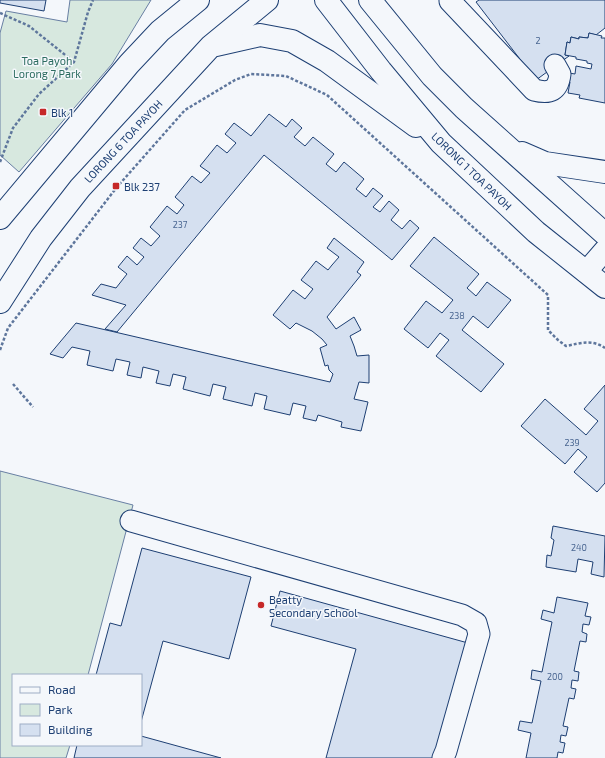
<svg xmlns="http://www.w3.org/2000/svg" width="605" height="758" font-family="'Exo 2',sans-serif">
	<rect width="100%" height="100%" fill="#f4f7fb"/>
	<g fill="#d7e8df" stroke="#687fa3">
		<polygon points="70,0 151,0 112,64 19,172 0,155 0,33 6,11 67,22"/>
		<polygon points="0,471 133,505 88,675 13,675 13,745 70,745 66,758 0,758"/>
	</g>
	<g fill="#d5e0f0" stroke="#1d3f73">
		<polygon points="0,0 46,0 44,11 0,3"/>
		<polygon points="479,0 605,0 605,28 596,35 589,33 588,38 579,37 579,39 571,37 570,43 567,42 565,55 569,56 536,80 476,2"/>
		<polygon points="589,33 602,36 601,38 605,38 605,103 579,98 580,95 568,93 570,82 567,81 569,73 575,74 576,66 591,69 592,64 587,63 587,61 576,59 576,57 565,55 567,42 570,43 571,37 579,39 579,37 588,38"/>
		<polygon points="269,114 286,127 292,119 302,128 294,137 305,146 313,137 334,154 326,164 336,172 344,162 364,179 356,189 366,197 373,188 383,196 373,207 380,212 389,201 399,210 391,220 402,229 410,220 419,228 392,260 264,155 117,332 105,329 126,305 92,295 101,284 116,288 127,274 118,267 127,256 137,265 144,257 133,248 141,238 151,246 160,236 150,227 167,206 177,214 184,205 175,197 192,176 201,183 210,173 200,166 217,145 227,153 236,143 225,134 234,123 251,136"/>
		<polygon points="434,237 479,274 467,288 476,296 487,282 511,300 488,328 473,316 462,330 504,364 481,392 436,356 449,340 440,333 428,348 404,329 426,301 442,313 453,300 410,266"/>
		<polygon points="334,238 364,262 357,272 361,275 327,317 336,329 354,317 361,330 350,336 354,346 357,356 369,355 369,383 359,382 354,399 368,402 361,431 341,427 342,422 318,415 316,421 303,418 306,406 293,403 290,415 264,409 267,396 255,393 252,406 223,399 226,387 213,384 210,396 183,389 186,377 173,374 170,386 156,383 159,371 143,367 141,378 127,375 130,362 116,359 113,371 87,365 90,351 72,347 63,358 50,354 76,323 330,382 333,374 329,370 328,365 325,366 320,348 327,345 322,339 312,331 296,323 290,329 273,315 293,290 305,299 313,289 301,280 316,261 328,270 332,265 339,257 327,248"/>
		<polygon points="605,385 605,483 597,492 574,472 587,457 578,449 565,464 521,426 545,399 586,435 598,421 584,409"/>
		<polygon points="553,526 605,536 604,577 591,574 593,562 578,559 576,572 546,567 547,555 551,556 554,540 551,538"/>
		<polygon points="142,548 251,577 229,659 163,641 141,722 141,675 96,675 110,623 121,626"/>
		<polygon points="280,591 468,643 437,758 326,758 356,649 271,626"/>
		<polygon points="557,597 588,603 585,616 591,617 589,625 583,624 582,632 587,634 586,642 580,641 574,671 579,672 578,681 572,680 571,688 576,689 574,699 569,698 563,726 568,727 566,736 561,735 560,742 565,743 563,753 558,752 557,758 526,758 531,733 518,730 520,721 532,723 541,681 531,679 532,670 542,672 552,622 541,619 543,610 554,613"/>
		<polygon points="141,736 221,758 74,758 77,745 141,745"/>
	</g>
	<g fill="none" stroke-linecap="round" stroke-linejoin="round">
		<g stroke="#1d3f73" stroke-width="23">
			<g id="minor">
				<path d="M452,0L450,1L534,90C550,94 558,91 560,74L555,65"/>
				<polyline points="586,272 605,250"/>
				<polyline points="131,521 462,615 476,623 479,634 446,751 443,758"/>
			</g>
		</g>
		<g stroke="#1d3f73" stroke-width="24">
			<g id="major">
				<polyline points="326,0 381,71 441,143 536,232 605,287"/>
				<polyline points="370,0 432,76 464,108 605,234"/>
				<polyline points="216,45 260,35 292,41 327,61 416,126"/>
				<polyline points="522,153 545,163 605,172"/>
				<polyline points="0,218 129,64 160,31 198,0"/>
				<polyline points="0,302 41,238 80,188 211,46 267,0"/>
			</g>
		</g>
		<g stroke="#5e769c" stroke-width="2.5" stroke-dasharray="3 2" stroke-linecap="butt">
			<polyline points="0,13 29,26 74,62"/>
			<polyline points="0,162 13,128 39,94 74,62 88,12 93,0"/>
			<path d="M0,350L8,328L117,187L185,110L235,80L251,74L286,76L327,95L548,295V330L558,340L566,346C581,343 592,339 605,348"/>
			<polyline points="13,384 33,407"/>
		</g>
		<use href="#minor" stroke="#f4f7fb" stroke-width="21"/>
		<use href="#major" stroke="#f4f7fb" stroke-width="22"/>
	</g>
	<g fill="#c62828" stroke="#f4f7fb" stroke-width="1.5">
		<rect x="39" y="108" width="8" height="8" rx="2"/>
		<rect x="112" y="182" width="8" height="8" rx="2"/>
		<circle cx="261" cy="605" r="4"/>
	</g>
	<g text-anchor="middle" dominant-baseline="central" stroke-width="3" stroke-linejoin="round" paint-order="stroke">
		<g font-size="9" fill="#4b6792">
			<text x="538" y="40">2</text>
			<text x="180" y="224">237</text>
			<text x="457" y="315">238</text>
			<text x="572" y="442">239</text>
			<text x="579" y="547">240</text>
			<text x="555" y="676">200</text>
		</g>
		<g font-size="11" fill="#2c6c60" stroke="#f4f7fb">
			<text x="47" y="60">Toa Payoh<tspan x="47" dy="13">Lorong 7 Park</tspan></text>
		</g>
		<g font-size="11" fill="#1d3f73" stroke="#f4f7fb" text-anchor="start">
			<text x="51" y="112">Blk 1</text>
			<text x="124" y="186">Blk 237</text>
			<text x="269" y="599">Beatty<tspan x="269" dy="13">Secondary School</tspan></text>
		</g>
		<g font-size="11" fill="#1d3f73" stroke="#f4f7fb">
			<text transform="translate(123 141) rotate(-47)">LORONG 6 TOA PAYOH</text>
			<text transform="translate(472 171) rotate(44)">LORONG 1 TOA PAYOH</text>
		</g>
	</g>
	<rect x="12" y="674" width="130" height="72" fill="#f4f7fb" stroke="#9eadc5"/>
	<rect x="20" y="687" width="20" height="6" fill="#f4f7fb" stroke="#9eadc5"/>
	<text x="48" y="694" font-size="12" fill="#1d3f73">Road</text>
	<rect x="20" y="704" width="20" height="12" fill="#d7e8df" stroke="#9eadc5"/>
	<text x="48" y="714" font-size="12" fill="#1d3f73">Park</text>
	<rect x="20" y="724" width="20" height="12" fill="#d5e0f0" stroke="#9eadc5"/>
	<text x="48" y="734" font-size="12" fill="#1d3f73">Building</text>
</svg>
